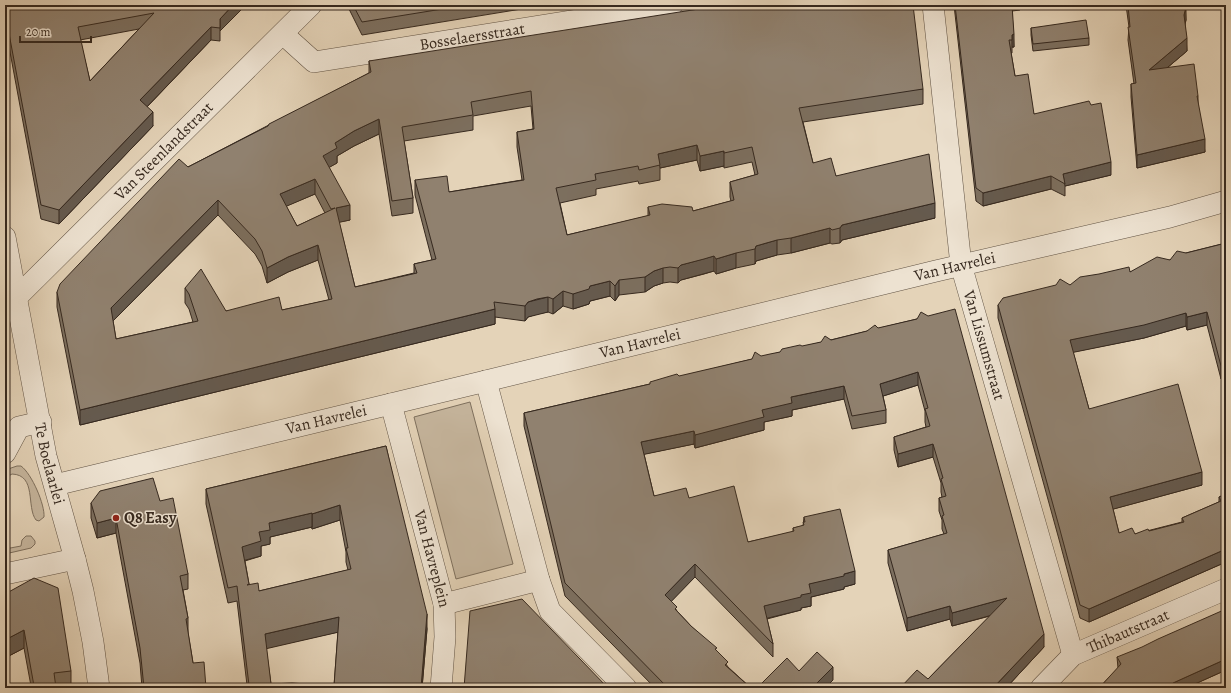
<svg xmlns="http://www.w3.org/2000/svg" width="1231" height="693" font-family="Alegreya,serif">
	<rect width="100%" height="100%" fill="#e4d3b8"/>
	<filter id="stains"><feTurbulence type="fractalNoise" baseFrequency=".005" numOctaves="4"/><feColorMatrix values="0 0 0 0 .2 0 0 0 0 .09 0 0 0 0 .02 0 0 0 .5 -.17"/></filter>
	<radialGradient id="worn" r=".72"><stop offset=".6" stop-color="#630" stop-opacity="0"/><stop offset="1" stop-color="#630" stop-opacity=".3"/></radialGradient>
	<g fill="#c6b69e" stroke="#7e705e">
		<polygon points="470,402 513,564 456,579 414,417"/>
		<path d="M17,466H21C32,474 45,505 44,517L39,521L36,520C26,507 37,475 12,474L5,478V471L11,468Z"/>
		<polygon points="26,536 31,536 35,541 35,544 31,548 5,554 5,549 21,546 22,540"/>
	</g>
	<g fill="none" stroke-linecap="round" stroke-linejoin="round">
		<g stroke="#625445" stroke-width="22">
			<g id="street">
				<path id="s1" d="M933,5L961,265L1073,655"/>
				<path id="s2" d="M283,34L314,62L672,5"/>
				<path id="s3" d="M5,237L46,456L75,559L83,591L93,642L99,688"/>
				<path id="s4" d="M17,297L311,5"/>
				<polyline points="486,381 539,580 550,611 626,688"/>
				<path id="s5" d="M391,404L444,604L445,637L441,688"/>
				<polyline points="5,453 19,427 41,422"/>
				<path id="s6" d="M55,485L486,381L936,271L1170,217L1226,201"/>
				<polyline points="5,574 75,559"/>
				<polyline points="444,604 539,580"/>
				<path id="s7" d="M1041,688L1073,655L1226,589"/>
			</g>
		</g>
		<use href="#street" stroke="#ede2d1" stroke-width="21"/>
	</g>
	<g fill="#7c6f5f" stroke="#36291f" fill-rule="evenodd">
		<path d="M5,5H246L220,31V41L211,40L147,107L153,126L59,224L41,219L5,25ZM139,29L90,81L80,40Z"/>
		<polygon points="347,5 546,5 362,35"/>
		<polygon points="954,5 1020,5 1020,10 1012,11 1014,47 1012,47 1012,53 1011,53 1015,76 1034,114 1111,175 1065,186 1065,196 1051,189 983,206 976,201"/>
		<polygon points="1126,5 1185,5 1186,20 1185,24 1187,51 1167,68 1198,96 1198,104 1205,152 1137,168 1131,97 1131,84 1134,84 1128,40 1129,27"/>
		<polygon points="1031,28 1089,38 1089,45 1033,51 1031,35"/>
		<path d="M369,61L923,89V104L803,122L813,163L836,176L935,218L842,240L840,243L832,244L830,243L791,253L777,255L756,261L755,264L736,268L716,274L714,271L704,274L681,280L678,283L670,282L663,283L654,286L645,292L619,295L615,301L610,296L590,301L589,304L573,309L563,306L553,314L548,312L537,314L528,317L525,321L495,317V324L80,425L57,307V292L188,167L369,73ZM531,106L533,129L517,132V147L522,180L449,192L415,180V195L432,260L414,264V273L355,287L339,222L350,220L329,167L337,163V156L354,146L379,134L392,216L413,213V198L404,141L473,130V116ZM697,160L700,171L724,166V168L752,162L755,175L730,182V197L731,201L693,211L648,207V216L567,235L560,203L596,195V189L638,181L639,184L660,180V168ZM315,194L325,213L297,226L286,206ZM218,215L255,254L262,266L267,283L288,272L318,260L329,300L282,310L226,311L185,288V303L189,309L193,322L116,339L113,321Z"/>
		<polygon points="1226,243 1226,385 1224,378 1221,379 1207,325 1187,330 1186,326 1144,338 1073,352 1089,409 1202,485 1113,509 1119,533 1135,534 1182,522 1182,518 1219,502 1219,497 1226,494 1226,562 1089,622 1080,618 1060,543 998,318 998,305 1070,285 1130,272 1170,260 1186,253"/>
		<polygon points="917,319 1044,647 1006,688 900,688 928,679 990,616 952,626 950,619 907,631 888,563 888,550 944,534 942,529 942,520 939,511 939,498 942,497 941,492 941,483 933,457 898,467 894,450 894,437 926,427 925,422 925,411 918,385 883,396 886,410 886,423 852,429 844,399 792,410 792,416 764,422 764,430 695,448 694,444 644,454 654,496 689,498 748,542 793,532 793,528 803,526 804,517 855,584 844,587 844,589 811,597 811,606 801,608 801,610 767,619 773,644 773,657 695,577 671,601 677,611 691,626 717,651 728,667 751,688 655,688 565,596 524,426 524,413 650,384"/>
		<path d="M386,446L427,629L422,688L247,685L237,601L228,603L206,504V489ZM340,520L346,552V562L348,570L259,591L249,584L245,561L261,556V546L270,544V537L312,527V529ZM338,632L334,686L271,684L266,648Z"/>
		<polygon points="160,501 188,574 188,589 183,590 188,618 188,633 193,663 206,688 142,688 140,663 116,533 97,538 91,518 91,503"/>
		<polygon points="5,594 71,671 71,688 25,688 31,686 24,648 5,658"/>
		<polygon points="1117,657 1226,670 1186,688 1099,688 1118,668"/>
	</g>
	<g fill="#655a4e" stroke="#36291f">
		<polygon points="233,5 246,5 220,31 220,19"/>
		<polygon points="1186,7 1186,20 1184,28 1184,15"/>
		<polygon points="211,27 211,40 140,114 140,100"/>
		<polygon points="1014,34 1014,47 1012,47 1012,35"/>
		<polygon points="1187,38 1187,51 1149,83 1149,70"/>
		<polygon points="153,112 153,126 59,224 59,210"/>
		<polygon points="379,119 379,134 354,146 337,156 337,163 323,171 323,156 335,143 354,131"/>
		<polygon points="1205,139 1205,152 1137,168 1137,155"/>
		<polygon points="697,145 697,160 660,168 658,154"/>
		<polygon points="724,151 724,166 700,171 700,156"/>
		<polygon points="1111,162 1111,175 1065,186 1063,174"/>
		<polygon points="1051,176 1051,189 983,206 983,193"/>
		<polygon points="315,179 315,194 280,209 280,194"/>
		<polygon points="218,200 218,215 111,323 111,308"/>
		<polygon points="935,203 935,218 842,240 840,243 840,228 842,225"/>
		<polygon points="350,205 350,220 336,223 336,208"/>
		<polygon points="830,228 830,243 791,253 791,238"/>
		<polygon points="777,240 777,255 756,261 755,264 755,249 756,246"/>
		<polygon points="318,245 318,260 288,272 267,283 267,268 288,257"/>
		<polygon points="736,253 736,268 716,274 716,259"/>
		<polygon points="714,256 714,271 681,280 678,283 678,268 681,265"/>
		<polygon points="663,268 663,283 654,286 645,292 645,277 654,271"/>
		<polygon points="619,280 619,295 615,301 615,286"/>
		<polygon points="610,281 610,296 590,301 589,304 573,309 573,294 590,286"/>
		<polygon points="563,291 563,306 553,314 553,299"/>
		<polygon points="548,297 548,312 528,317 525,321 525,306 528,302"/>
		<polygon points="495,309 495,324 80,425 80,410"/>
		<polygon points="1207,312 1207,325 1187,330 1187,317"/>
		<polygon points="1186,313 1186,326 1144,338 1070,353 1070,340"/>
		<polygon points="1224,365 1224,378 1221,379 1221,366"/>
		<polygon points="918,372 918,385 880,397 880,384"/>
		<polygon points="844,386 844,399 792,410 792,416 764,422 764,430 695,448 695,435 762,410 791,397"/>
		<polygon points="694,431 694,444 641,455 641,442"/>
		<polygon points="933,444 933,457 898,467 898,454"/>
		<polygon points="1202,472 1202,485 1110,510 1110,497"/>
		<polygon points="340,505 340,520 312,529 312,514"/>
		<polygon points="312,513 312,527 270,537 270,544 261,546 261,556 242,561 242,547 269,523"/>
		<polygon points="116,518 116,533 97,538 97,523"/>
		<polygon points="1226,549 1226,562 1089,622 1089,609"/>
		<polygon points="695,564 695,577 665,608 665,595"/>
		<polygon points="855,571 855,584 844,587 844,589 811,597 811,606 801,608 801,610 764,619 764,606 801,595 809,584"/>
		<polygon points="1007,598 1007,611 952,626 952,613"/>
		<polygon points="950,606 950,619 907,631 907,618"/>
		<polygon points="427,614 427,629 422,688 421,688"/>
		<polygon points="339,617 339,632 265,649 265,634"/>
		<polygon points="24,630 24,648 5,658 5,640"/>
		<polygon points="1044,634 1044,647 1006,688 993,688"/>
		<polygon points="1226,659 1226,670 1186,688 1173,688 1173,683"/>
		<polygon points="833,667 833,680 825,688 814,688 814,686"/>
	</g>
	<g fill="#90816f" stroke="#36291f" fill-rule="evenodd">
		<path d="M5,5H233L220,19V28L211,27L140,100L153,112L59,210L41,205L5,12ZM154,13L90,81L78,27Z"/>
		<polygon points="353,5 467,5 362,22"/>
		<path d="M724,5H913L923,89L799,108L813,163L831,158L836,176L929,154L935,203L842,225L840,228L832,230L830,228L791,238L777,240L756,246L755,249L736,253L716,259L714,256L704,259L681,265L678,268L670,267L663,268L654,271L645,277L619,280L615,286L610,281L590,286L589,289L573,294L563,291L553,299L548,297L537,299L528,302L525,306L494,302L495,309L80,410L57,292L60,284L179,159L188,167L268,126L269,124L371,72L369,61ZM531,91L534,129L517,132L524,180L449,192L447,176L415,180L436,259L414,264L417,273L355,287L336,208L350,205L323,156L337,148L335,143L354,131L379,119L392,201L413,198L402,127L473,115L471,102ZM697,145L700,156L724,151V153L752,147L758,174L730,182L734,200L693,211L692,207L662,204L648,207L650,215L567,235L556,188L596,180L595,174L638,166L639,170L660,165L658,154ZM315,179L331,209L335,208L297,226L280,194ZM218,200L255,239L262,251L267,268L288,257L318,245L332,299L282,310L279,297L226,311L201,269L185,288L189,294L198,321L116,339L111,308Z"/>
		<polygon points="955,5 1012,5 1014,34 1012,35 1012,40 1009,40 1015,76 1028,74 1034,114 1089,101 1091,105 1101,103 1111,162 1063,174 1065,184 1051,176 983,193 976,188"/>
		<polygon points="1128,5 1185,5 1186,7 1184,15 1187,38 1149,70 1194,64 1198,96 1197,96 1205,139 1137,155 1131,84 1136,83 1128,27 1130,27"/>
		<polygon points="1086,20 1089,38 1033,44 1031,28"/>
		<polygon points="1226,243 1226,372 1224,365 1221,366 1207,312 1187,317 1186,313 1144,325 1070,340 1089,409 1178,384 1202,472 1110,497 1119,533 1132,528 1135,534 1148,529 1149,531 1184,522 1182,518 1221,501 1219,497 1226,494 1226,549 1089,609 1080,605 1060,530 998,305 1003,298 1056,285 1060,279 1070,285 1080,277 1099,274 1129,267 1130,272 1157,257 1170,260 1177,251 1186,253"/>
		<polygon points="955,309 1044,634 993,688 900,688 917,670 928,679 1007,598 952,613 950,606 907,618 888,550 947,533 942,516 944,515 939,498 946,496 941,479 943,478 933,444 898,454 894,437 930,426 925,409 928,408 918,372 880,384 886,410 852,416 844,386 791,397 792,403 762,410 764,417 695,435 694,431 641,442 654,496 686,488 689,498 734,486 748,542 794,531 793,528 804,525 803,522 805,522 804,517 840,509 855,571 844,574 844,576 809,584 811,593 801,595 801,597 764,606 773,644 695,564 665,595 677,607 675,609 691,626 717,648 715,649 728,662 725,665 751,688 668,688 565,583 524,413 650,384 650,382 677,374 679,376 752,359 755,352 761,356 770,354 780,352 782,349 800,345 802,346 821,342 825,336 831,340 867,331 875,325 878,328 917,319 921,312 928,316"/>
		<path d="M386,446L427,614L421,688H219L249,685L237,586L228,588L206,489ZM340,505L348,548H346L351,569L259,591L258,583L247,585L249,584L242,547L261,541L259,532L270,530L269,523L312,513V514ZM339,617L334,686L292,683L271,684L265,634Z"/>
		<polygon points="153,478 160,501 173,498 188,574 180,576 188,618 186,619 193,663 204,662 206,688 144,688 140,648 116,518 97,523 91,503 100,491"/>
		<polygon points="34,578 58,588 71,671 54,673 56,688 25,688 25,687 34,686 24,630 5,640 5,594"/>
		<polygon points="522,599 608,688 464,688 470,611"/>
		<polygon points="1226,609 1226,659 1173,683 1175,688 1099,688 1121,664 1117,657 1142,647 1158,639"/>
		<polygon points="817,652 833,667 814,686 816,688 757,688 787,658 799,671"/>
	</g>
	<circle fill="#8f2418" stroke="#ede2d1" stroke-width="1.5" cx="116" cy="518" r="4"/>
	<g text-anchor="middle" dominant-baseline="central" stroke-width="3" stroke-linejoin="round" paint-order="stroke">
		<g font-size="16" fill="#36291f" stroke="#ede2d1">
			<text stroke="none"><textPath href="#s2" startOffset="202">Bosselaersstraat</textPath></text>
			<text stroke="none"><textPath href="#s4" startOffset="207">Van Steenlandstraat</textPath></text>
			<text stroke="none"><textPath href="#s6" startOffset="926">Van Havrelei</textPath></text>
			<text stroke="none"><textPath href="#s6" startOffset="602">Van Havrelei</textPath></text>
			<text stroke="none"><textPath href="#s1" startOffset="345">Van Lissumstraat</textPath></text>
			<text stroke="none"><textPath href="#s6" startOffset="279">Van Havrelei</textPath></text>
			<text stroke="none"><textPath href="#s3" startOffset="231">Te Boelaarlei</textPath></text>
			<text stroke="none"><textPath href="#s5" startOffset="160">Van Havreplein</textPath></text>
			<text stroke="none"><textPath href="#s7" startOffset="106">Thibautstraat</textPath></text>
		</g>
		<g font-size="16" font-weight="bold" fill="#36291f" stroke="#ede2d1" text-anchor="start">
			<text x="124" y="518">Q8 Easy</text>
		</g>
	</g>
	<rect width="1231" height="693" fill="none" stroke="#e4d3b8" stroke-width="20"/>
	<rect x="6" y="6" width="1219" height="681" fill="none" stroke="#36291f" stroke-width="2"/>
	<rect x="10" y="10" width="1211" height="673" fill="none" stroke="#36291f"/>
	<path d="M20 36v6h71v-6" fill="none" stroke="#36291f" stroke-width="2"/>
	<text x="26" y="36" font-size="12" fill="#36291f" stroke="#ede2d1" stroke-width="3" paint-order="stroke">20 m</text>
	<rect width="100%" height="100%" filter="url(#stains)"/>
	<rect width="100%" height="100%" fill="url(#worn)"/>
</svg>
